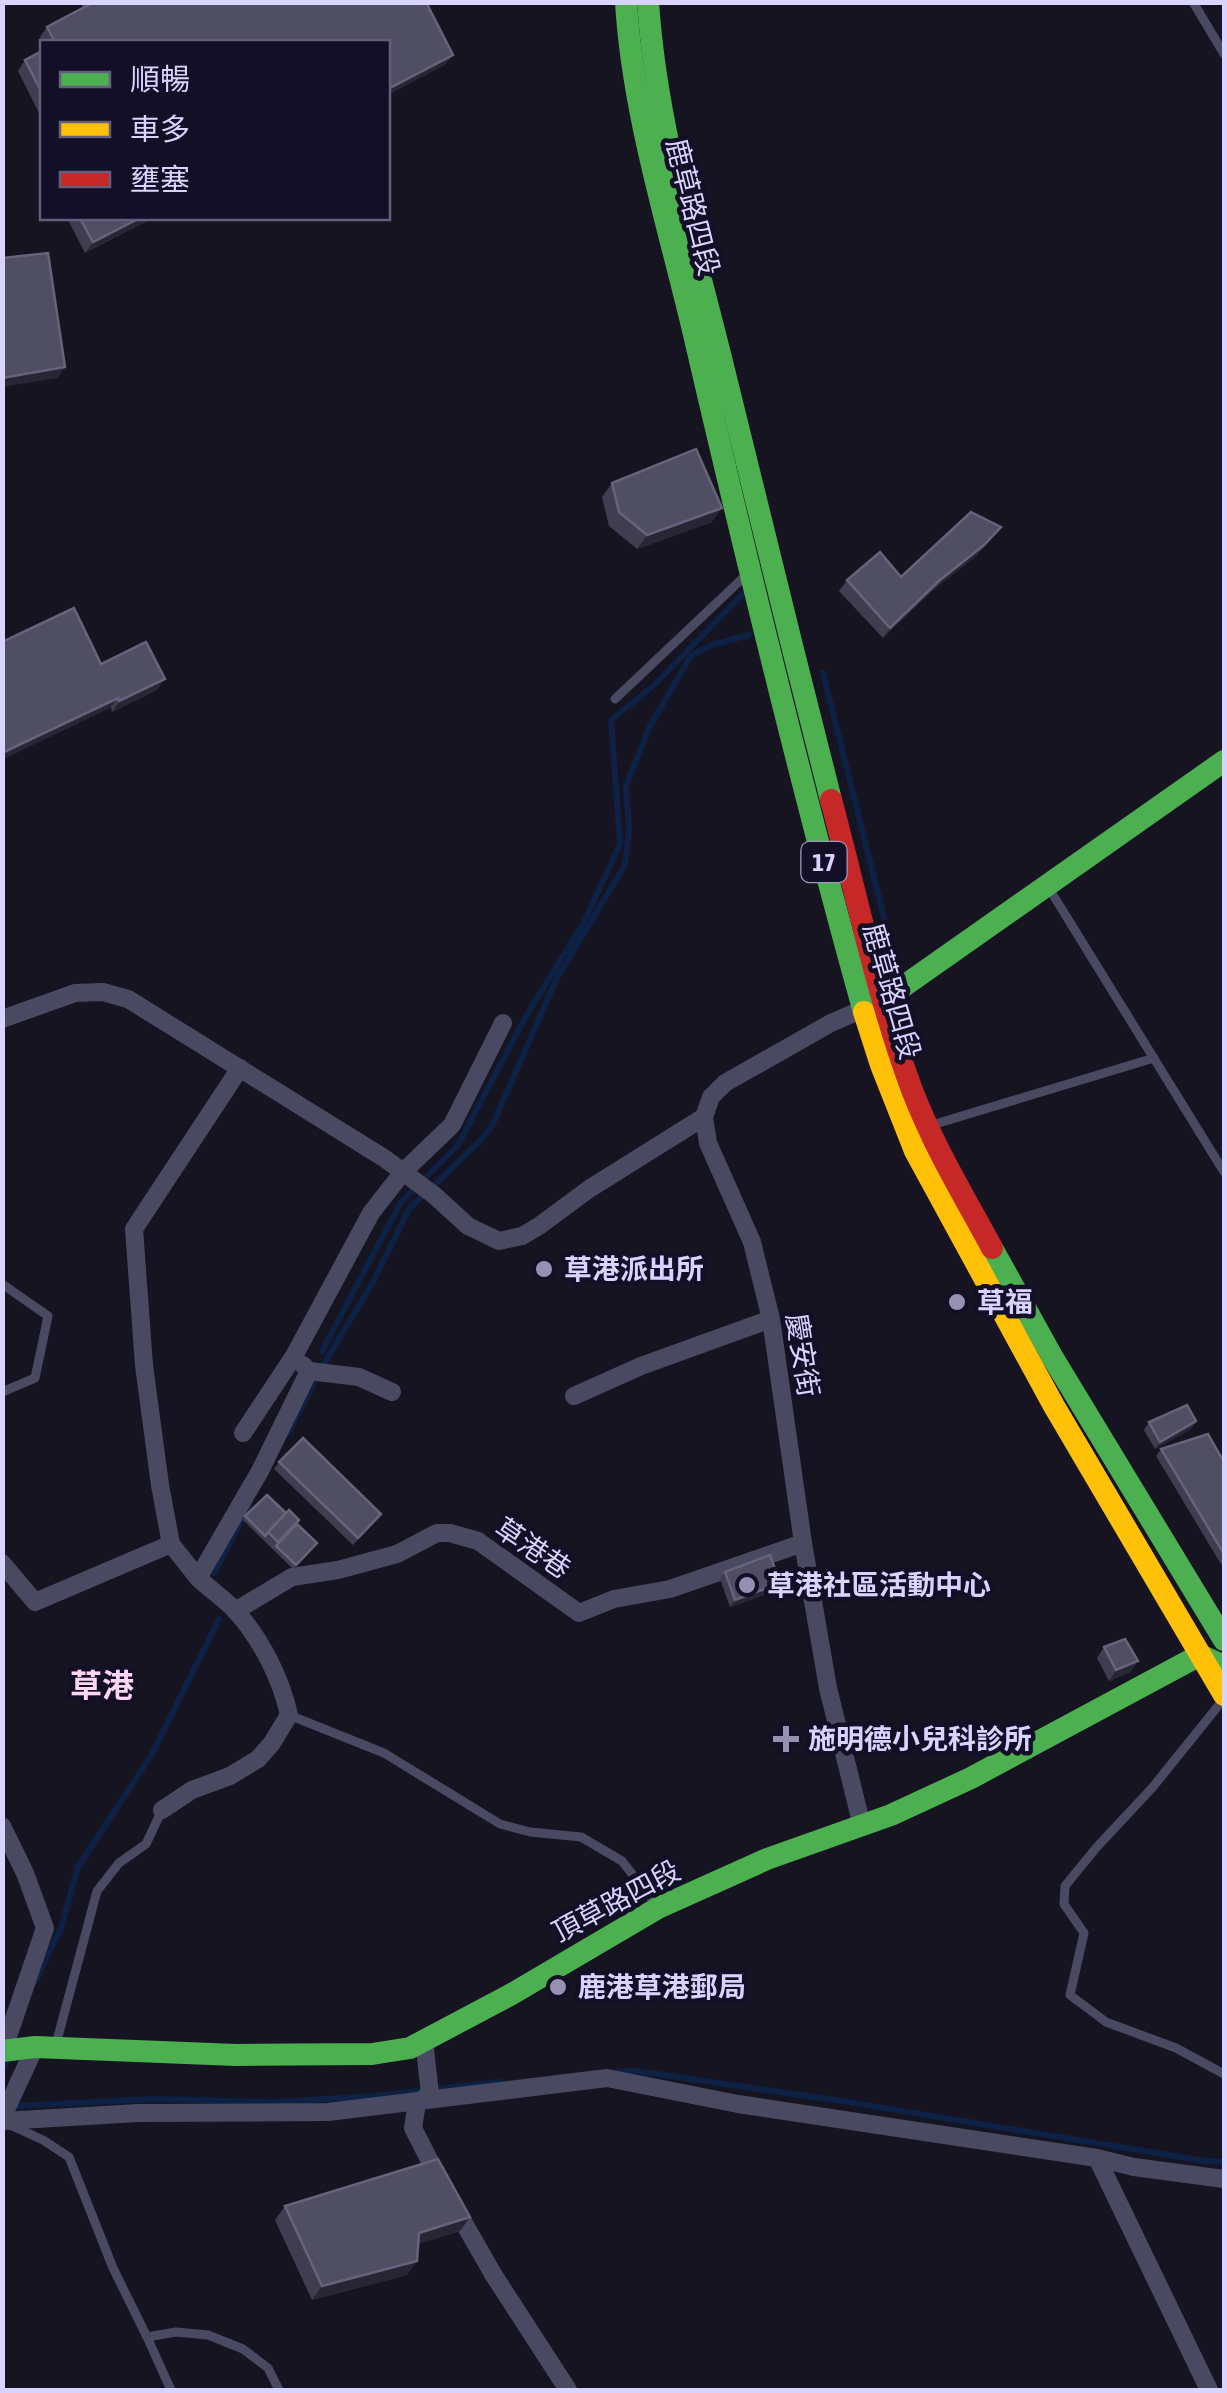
<svg xmlns="http://www.w3.org/2000/svg" width="1227" height="2393" font-family="'Asap Condensed','Noto Sans TC',sans-serif">
	<rect width="100%" height="100%" fill="#161421"/>
	<g fill="none" stroke-linecap="round" stroke-linejoin="round">
		<g stroke="#0d2144" stroke-width="6">
			<polyline points="823,673 899,978 902,975"/>
			<polyline points="322,1351 401,1202 458,1145 526,1016 584,922 620,844 611,720 653,686 743,594"/>
			<polyline points="288,1433 324,1364 373,1282 409,1209 480,1141 492,1126 556,980 625,865 629,830 626,786 650,726 691,656 711,645 749,635"/>
			<polyline points="214,1573 249,1506"/>
			<polyline points="35,1982 61,1928 78,1867 152,1754 219,1619"/>
			<polyline points="617,2072 637,2071 848,2102 1205,2161 1224,2162"/>
			<polyline points="2,2073 9,2055"/>
			<polyline points="14,2106 155,2099 278,2102 374,2096 500,2082"/>
		</g>
		<g stroke="#4a4962" stroke-width="9">
			<polyline points="1193,2 1224,54"/>
			<polyline points="615,699 744,577"/>
			<polyline points="1050,890 1224,1172"/>
			<polyline points="932,1125 1154,1058"/>
			<polyline points="2,1284 48,1316 35,1378 2,1392"/>
			<polyline points="1223,1700 1152,1788 1096,1848 1065,1886 1064,1904 1084,1933 1070,1995 1106,2022 1176,2048 1224,2074"/>
			<polyline points="289,1715 384,1753 500,1824 530,1832 581,1837 622,1861 657,1906"/>
			<polyline points="56,2044 97,1891 119,1863 146,1844 162,1810"/>
			<polyline points="10,2125 43,2140 69,2157 113,2268 147,2337 176,2332 208,2335 243,2349 268,2368 279,2390"/>
			<polyline points="147,2337 171,2390"/>
		</g>
		<g stroke="#4a4962" stroke-width="18">
			<polyline points="2,1019 75,993 103,992 128,999 384,1158 434,1195 468,1226 499,1241 522,1236 539,1226 589,1189 704,1117"/>
			<polyline points="303,1365 309,1371 359,1377 392,1392"/>
			<polyline points="574,1396 641,1366 771,1319"/>
			<polyline points="243,1433 294,1356 371,1213 403,1172 452,1125 503,1023"/>
			<polyline points="2,1563 35,1602 171,1544"/>
			<polyline points="198,1578 171,1544 160,1485 144,1365 134,1229 240,1068"/>
			<polyline points="235,1611 292,1577 338,1570 397,1554 437,1533 450,1533 478,1541 579,1613 614,1599 670,1589 803,1543"/>
			<path d="M162,1810L192,1790L230,1776L258,1759L272,1743L289,1715C281,1678 261,1639 235,1610C224,1599 210,1589 198,1578L260,1471L309,1371"/>
			<polyline points="2,1826 25,1873 45,1928 3,2051"/>
			<polyline points="862,1826 828,1688 803,1543 771,1319 752,1242 708,1143 704,1117 711,1097 725,1083 831,1023 870,1006"/>
			<polyline points="424,2040 430,2094 417,2103 413,2128 440,2181"/>
			<polyline points="3,2121 138,2113 328,2112 607,2078 738,2104 1097,2158 1134,2167 1224,2179"/>
			<polyline points="2,2122 4,2114 35,2047"/>
			<polyline points="1097,2158 1209,2390"/>
			<polyline points="453,2204 493,2274 568,2390"/>
		</g>
		<g stroke="#4caf50" stroke-width="22">
			<path d="M626,2C633,118 670,230 696,343C748,567 802,790 864,1012"/>
			<path d="M648,2C656,123 692,241 721,358C758,505 793,653 831,800"/>
			<polyline points="884,1000 1224,761"/>
			<polyline points="992,1248 1053,1358 1224,1640"/>
			<polyline points="2,2051 35,2047 236,2055 372,2054 410,2048 510,1995 658,1908 767,1859 891,1815 971,1778 1200,1655 1224,1666"/>
		</g>
		<polyline stroke="#ffc107" stroke-width="22" points="864,1012 881,1065 915,1151 1054,1406 1224,1695"/>
		<path stroke="#c62828" stroke-width="22" d="M831,800C857,896 877,996 912,1090C933,1145 964,1196 992,1248"/>
	</g>
	<g fill="#403d50">
		<polygon points="80,2 426,2 445,65 388,42 42,43 40,37 47,27 83,8"/>
		<polygon points="42,51 42,119 18,71 25,60"/>
		<polygon points="67,218 153,218 85,253"/>
		<polygon points="612,483 712,522 637,549 609,526 602,497"/>
		<polygon points="1001,527 976,556 932,591 883,638 839,591 847,580 901,577"/>
		<polygon points="101,664 157,690 112,712"/>
		<polygon points="1196,1421 1191,1429 1155,1449 1144,1430 1149,1422"/>
		<polygon points="1161,1449 1224,1462 1224,1569 1156,1456"/>
		<polygon points="279,1462 381,1514 353,1545 274,1469"/>
		<polygon points="245,1516 297,1524 314,1547 293,1569 243,1520"/>
		<polygon points="725,1572 775,1591 730,1607 720,1579"/>
		<polygon points="1104,1647 1138,1661 1130,1672 1109,1681 1097,1658"/>
		<polygon points="285,2206 470,2217 460,2231 418,2244 407,2275 312,2300 275,2220"/>
	</g>
	<g fill="#282635">
		<polygon points="453,55 445,65 388,95 388,89"/>
		<polygon points="140,218 153,218 85,253 93,242"/>
		<polygon points="65,367 58,378 2,387 2,378"/>
		<polygon points="722,508 712,522 637,549 647,535"/>
		<polygon points="1001,527 976,556 932,591 883,638 890,628 940,580"/>
		<polygon points="165,679 157,690 112,712 119,701"/>
		<polygon points="118,698 110,708 2,760 2,753"/>
		<polygon points="1196,1421 1191,1429 1155,1449 1160,1442"/>
		<polygon points="780,1583 775,1591 730,1607 735,1600"/>
		<polygon points="1138,1661 1130,1672 1109,1681 1116,1670"/>
		<polygon points="470,2217 460,2231 409,2247 419,2233"/>
		<polygon points="417,2261 407,2275 312,2300 322,2286"/>
	</g>
	<g fill="#504e63" stroke="#66637b" stroke-width="2.5">
		<polygon points="94,2 426,2 453,55 388,89 388,42 55,42 47,27"/>
		<polygon points="42,51 42,93 25,60"/>
		<polygon points="80,218 140,218 93,242"/>
		<polygon points="48,253 65,367 2,378 2,258"/>
		<polygon points="696,449 722,508 647,535 619,512 612,483"/>
		<polygon points="971,512 1001,527 984,545 940,580 890,628 847,580 880,552 901,577"/>
		<polygon points="74,608 101,664 146,642 165,679 119,701 118,698 2,753 2,642"/>
		<polygon points="1187,1405 1196,1421 1160,1442 1149,1422"/>
		<polygon points="1208,1434 1224,1462 1224,1554 1161,1449"/>
		<polygon points="303,1438 381,1514 358,1538 279,1462"/>
		<polygon points="267,1495 286,1513 265,1536 245,1516"/>
		<polygon points="289,1510 299,1520 278,1542 268,1532"/>
		<polygon points="297,1524 317,1543 296,1565 276,1546"/>
		<polygon points="770,1555 780,1583 735,1600 725,1572"/>
		<polygon points="1125,1639 1138,1661 1116,1670 1104,1647"/>
		<polygon points="438,2159 470,2217 419,2233 417,2261 322,2286 285,2206"/>
	</g>
	<g fill="#9591b1" stroke="#130f26" stroke-width="4">
		<circle cx="544" cy="1269" r="10"/>
		<circle cx="957" cy="1302" r="10"/>
		<circle cx="747" cy="1585" r="10"/>
		<path d="M781 1724h10v10h10v10h-10v10h-10v-10h-10v-10h10z"/>
		<circle cx="558" cy="1987" r="10"/>
	</g>
	<g text-anchor="middle" dominant-baseline="central" stroke-width="9" stroke-linejoin="round" paint-order="stroke">
		<rect fill="#130f26" stroke="#9e99be" stroke-width="2.5" x="801.5" y="842" width="45" height="40" rx="8"/>
		<g font-size="25" font-weight="bold" fill="#d9d4ff">
			<text x="824" y="862">17</text>
		</g>
		<g font-size="28" fill="#d9d4ff" stroke="#130f26">
			<text transform="translate(693 207) rotate(76)">鹿草路四段</text>
			<text transform="translate(892 991) rotate(74)">鹿草路四段</text>
			<text transform="translate(803 1355) rotate(81)">慶安街</text>
			<text transform="translate(533 1548) rotate(34)">草港巷</text>
			<text transform="translate(616 1901) rotate(-28)">頂草路四段</text>
		</g>
		<g font-size="28" font-weight="bold" fill="#d9d4ff" stroke="#130f26" text-anchor="start">
			<text x="564" y="1269">草港派出所</text>
			<text x="977" y="1302">草福</text>
			<text x="767" y="1585">草港社區活動中心</text>
			<text x="808" y="1739">施明德小兒科診所</text>
			<text x="578" y="1987">鹿港草港郵局</text>
		</g>
		<g font-size="32" font-weight="bold" fill="#ffd6f0" stroke="#130f26">
			<text x="102" y="1685">草港</text>
		</g>
	</g>
	<rect width="1227" height="2393" fill="none" stroke="#d9d4ff" stroke-width="10"/>
	<rect x="40" y="40" width="350" height="180" fill="#130f26" stroke="#625e7d" stroke-width="2.5"/>
	<rect x="60" y="72" width="50" height="15" fill="#4caf50" stroke="#625e7d" stroke-width="2.5"/>
	<text x="130" y="90" font-size="30" fill="#d9d4ff">順暢</text>
	<rect x="60" y="122" width="50" height="15" fill="#ffc107" stroke="#625e7d" stroke-width="2.5"/>
	<text x="130" y="140" font-size="30" fill="#d9d4ff">車多</text>
	<rect x="60" y="172" width="50" height="15" fill="#c62828" stroke="#625e7d" stroke-width="2.5"/>
	<text x="130" y="190" font-size="30" fill="#d9d4ff">壅塞</text>
</svg>
